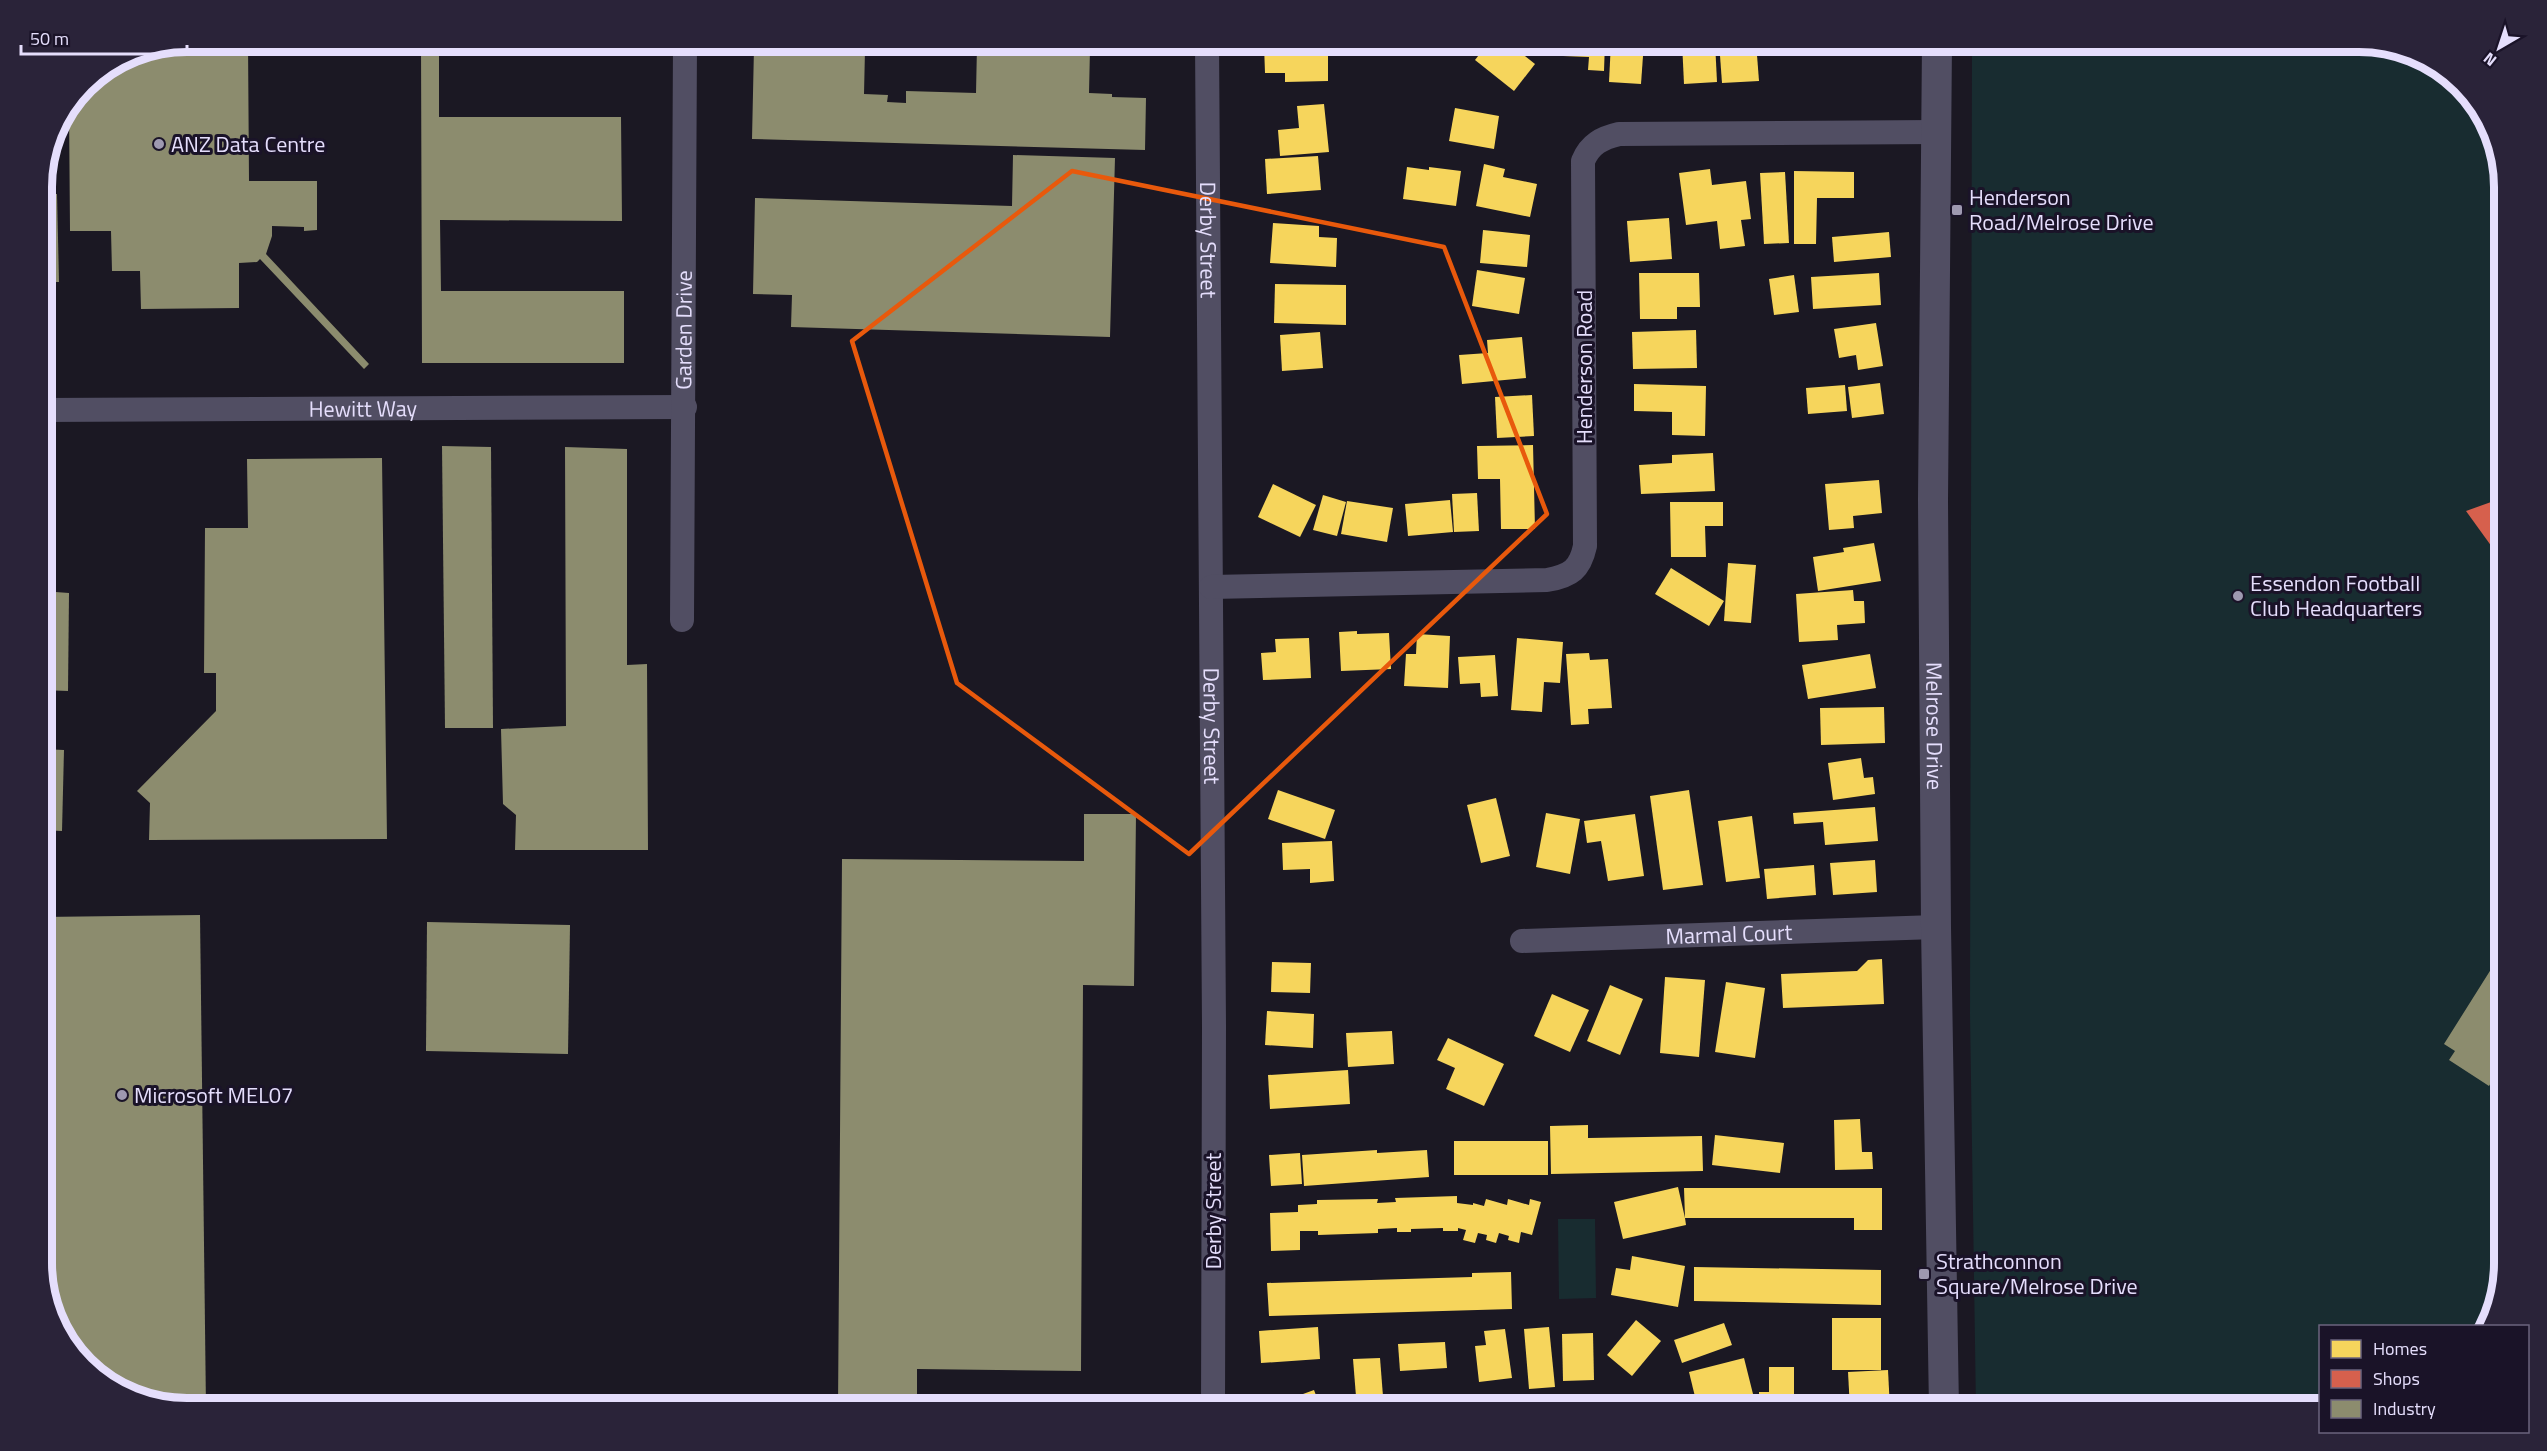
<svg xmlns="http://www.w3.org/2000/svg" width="2547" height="1451" font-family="'Titillium Web',sans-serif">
	<rect width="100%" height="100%" fill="#1b1823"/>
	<g fill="#182c30">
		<polygon points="1972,42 2360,42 2432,61 2485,114 2505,178 2505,1264 2488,1326 2320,1326 2320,1409 1976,1409 1970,1014"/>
		<polygon points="1558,1219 1595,1219 1596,1298 1559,1299"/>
	</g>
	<g fill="#f6d55c">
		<polygon points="1489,42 1507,42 1535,64 1514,91 1475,60"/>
		<polygon points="1564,42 1605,42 1604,71 1588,70 1589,57 1563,56"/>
		<polygon points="1611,42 1644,42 1641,84 1609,82"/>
		<polygon points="1682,42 1715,42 1717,82 1684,84"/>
		<polygon points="1719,42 1756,42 1759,81 1722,83"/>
		<polygon points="1328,44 1328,81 1285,82 1285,73 1265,73 1264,45"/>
		<polygon points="1324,104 1329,152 1280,156 1278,130 1299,128 1297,106"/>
		<polygon points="1455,108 1499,116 1494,149 1449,141"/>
		<polygon points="1318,156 1321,190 1267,194 1265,159"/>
		<polygon points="1484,164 1505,169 1503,177 1537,184 1530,217 1476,206"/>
		<polygon points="1407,167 1429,170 1429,167 1461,171 1456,206 1403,199"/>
		<polygon points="1710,169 1712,185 1746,181 1751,219 1741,220 1745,246 1720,249 1717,221 1686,225 1679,173"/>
		<polygon points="1794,171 1854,172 1854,198 1817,198 1816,244 1794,244"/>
		<polygon points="1785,172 1789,243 1764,244 1760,173"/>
		<polygon points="1669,218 1672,259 1630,262 1627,221"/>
		<polygon points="1273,223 1319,226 1319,237 1337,238 1336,267 1270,263"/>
		<polygon points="1483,230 1530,235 1527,267 1480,263"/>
		<polygon points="1889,232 1891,257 1834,262 1832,237"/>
		<polygon points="1477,270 1525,278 1519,314 1472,306"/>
		<polygon points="1639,273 1699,273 1700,307 1677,307 1677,319 1640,319"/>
		<polygon points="1879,273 1881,305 1813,309 1811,277"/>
		<polygon points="1794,275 1799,312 1774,315 1769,279"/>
		<polygon points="1275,284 1346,285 1346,325 1274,323"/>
		<polygon points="1876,323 1883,366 1858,370 1856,355 1839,358 1834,329"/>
		<polygon points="1696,330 1697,368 1633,369 1632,332"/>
		<polygon points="1320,332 1323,368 1282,371 1280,335"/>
		<polygon points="1522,337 1526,378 1462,384 1459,355 1488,353 1487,340"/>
		<polygon points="1880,383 1884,414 1852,418 1848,387"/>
		<polygon points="1634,384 1706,386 1705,436 1672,435 1672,412 1634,411"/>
		<polygon points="1845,385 1847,411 1808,414 1806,388"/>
		<polygon points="1532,395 1534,436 1497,438 1495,397"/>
		<polygon points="1533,445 1535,529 1501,529 1500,479 1478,479 1477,446"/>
		<polygon points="1713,453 1715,491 1641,494 1639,465 1672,463 1672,455"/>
		<polygon points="1879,480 1882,513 1853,516 1854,528 1829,530 1825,484"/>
		<polygon points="1273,484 1316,505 1300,537 1258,517"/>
		<polygon points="1477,493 1479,531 1454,532 1452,494"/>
		<polygon points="1323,495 1346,502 1337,536 1313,530"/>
		<polygon points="1450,500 1453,532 1408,536 1405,504"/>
		<polygon points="1347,501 1393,508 1387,542 1341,534"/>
		<polygon points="1670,502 1723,502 1723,526 1705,526 1706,557 1671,557"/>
		<polygon points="1874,543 1881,581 1818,591 1813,557 1844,552 1843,548"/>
		<polygon points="1728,563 1756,565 1751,623 1724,621"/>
		<polygon points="1671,568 1724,601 1709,626 1655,594"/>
		<polygon points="1853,590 1854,601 1864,601 1865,623 1837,625 1838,640 1799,642 1796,594"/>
		<polygon points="1357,631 1357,634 1389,633 1391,669 1341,671 1339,632"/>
		<polygon points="1417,634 1450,636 1448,688 1404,686 1406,654 1416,654"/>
		<polygon points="1309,638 1311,678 1263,680 1261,653 1276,652 1275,639"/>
		<polygon points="1517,638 1563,642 1560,683 1544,682 1542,712 1511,710"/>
		<polygon points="1589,653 1590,660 1608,659 1612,708 1588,709 1589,724 1571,725 1566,654"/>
		<polygon points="1870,654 1876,688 1808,699 1802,665"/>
		<polygon points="1495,655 1498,696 1481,697 1480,683 1460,684 1458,657"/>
		<polygon points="1884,707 1885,743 1821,745 1820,708"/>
		<polygon points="1861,758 1864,778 1873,777 1875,794 1833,800 1828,763"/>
		<polygon points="1278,790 1335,810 1325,839 1268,819"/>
		<polygon points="1689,790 1703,885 1663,890 1650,796"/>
		<polygon points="1496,798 1510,856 1481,863 1467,805"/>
		<polygon points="1875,807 1878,841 1825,845 1823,822 1794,824 1793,813"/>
		<polygon points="1546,813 1580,819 1570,874 1536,867"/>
		<polygon points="1635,814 1644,876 1608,881 1601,841 1587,843 1584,821"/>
		<polygon points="1752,816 1760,878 1726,882 1718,821"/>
		<polygon points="1332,841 1334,881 1310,883 1310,869 1283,870 1282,843"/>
		<polygon points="1875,860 1877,892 1833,895 1830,863"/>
		<polygon points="1814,865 1816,895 1767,899 1764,869"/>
		<polygon points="1882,959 1884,1004 1783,1008 1781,974 1857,971 1868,960"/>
		<polygon points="1272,962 1311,963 1310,993 1271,992"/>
		<polygon points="1665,977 1705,980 1699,1057 1660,1053"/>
		<polygon points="1726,982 1765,988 1755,1058 1715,1052"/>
		<polygon points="1610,985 1643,999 1620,1055 1587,1041"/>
		<polygon points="1552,994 1589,1010 1570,1052 1534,1036"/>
		<polygon points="1267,1011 1314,1014 1313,1048 1265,1045"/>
		<polygon points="1392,1031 1394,1064 1348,1067 1346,1033"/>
		<polygon points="1448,1038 1504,1064 1484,1106 1446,1089 1455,1068 1437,1060"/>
		<polygon points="1348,1070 1350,1104 1270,1109 1268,1075"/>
		<polygon points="1860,1119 1862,1152 1872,1152 1873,1169 1835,1170 1834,1120"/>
		<polygon points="1588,1125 1588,1138 1702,1136 1703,1171 1551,1174 1550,1126"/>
		<polygon points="1715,1135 1784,1143 1780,1173 1712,1165"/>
		<rect x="1454" y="1141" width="94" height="34"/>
		<polygon points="1377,1150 1377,1153 1427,1150 1429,1177 1304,1186 1302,1155"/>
		<polygon points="1300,1153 1302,1184 1271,1186 1269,1155"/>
		<polygon points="1678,1187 1685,1218 1684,1188 1882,1188 1882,1230 1854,1230 1854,1218 1685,1218 1686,1225 1623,1239 1614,1202"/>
		<polygon points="1457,1196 1457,1203 1473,1205 1473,1203 1484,1206 1486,1199 1507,1205 1508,1199 1529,1205 1530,1199 1541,1202 1532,1235 1521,1232 1519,1243 1508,1240 1509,1236 1499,1233 1496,1243 1486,1240 1487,1235 1478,1233 1475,1243 1463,1240 1466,1230 1458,1228 1458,1231 1443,1231 1443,1228 1411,1229 1411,1232 1397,1232 1397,1228 1378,1229 1378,1233 1318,1235 1318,1231 1300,1231 1300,1250 1271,1251 1270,1213 1298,1212 1298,1205 1317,1204 1317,1200 1378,1199 1377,1203 1396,1202 1395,1198"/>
		<polygon points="1632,1256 1685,1266 1678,1307 1611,1295 1616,1268 1630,1270"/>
		<polygon points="1694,1267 1881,1270 1881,1305 1694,1301"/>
		<polygon points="1511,1272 1512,1309 1269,1316 1267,1283 1472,1277 1472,1273"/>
		<rect x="1832" y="1318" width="49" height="52"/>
		<polygon points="1636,1320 1661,1341 1632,1376 1607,1355"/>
		<polygon points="1724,1323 1732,1345 1682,1363 1674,1340"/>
		<polygon points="1318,1327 1320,1359 1261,1363 1259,1331"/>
		<polygon points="1549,1327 1555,1387 1529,1389 1524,1329"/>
		<polygon points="1505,1329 1512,1378 1479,1382 1475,1346 1486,1345 1484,1331"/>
		<polygon points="1593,1333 1594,1380 1563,1381 1562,1334"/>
		<polygon points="1445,1342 1447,1368 1400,1371 1398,1344"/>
		<polygon points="1380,1358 1384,1409 1357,1409 1353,1359"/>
		<polygon points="1744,1358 1754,1398 1710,1409 1698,1409 1689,1372"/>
		<polygon points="1769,1367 1794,1367 1794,1404 1791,1409 1759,1409 1759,1392 1769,1392"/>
		<polygon points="1888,1370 1890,1409 1850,1409 1848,1372"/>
		<polygon points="1314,1390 1321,1409 1262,1409"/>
	</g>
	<polygon fill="#d6604d" points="2505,497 2505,565 2466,511"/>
	<g fill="#8c8c6e">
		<polygon points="187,42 248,42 249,181 317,181 317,230 304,231 304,227 272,226 272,236 266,254 369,364 364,369 260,259 257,262 239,263 239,308 141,309 140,271 112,271 111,231 70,231 69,106 85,84 132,53"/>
		<polygon points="421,42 439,42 439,117 621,117 622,221 440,220 441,291 624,291 624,363 422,363"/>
		<polygon points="977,46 1090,49 1089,93 1112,94 1112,97 1146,98 1145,150 752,139 754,47 865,50 864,94 888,95 887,102 906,103 906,91 976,93"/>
		<polygon points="1013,155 1115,158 1110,337 791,327 792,295 753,294 755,198 1012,206"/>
		<polygon points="42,194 57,194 59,282 42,282"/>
		<polygon points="442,446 491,447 493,728 445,728"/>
		<polygon points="565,447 627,449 627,665 647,664 648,850 515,850 516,815 503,804 501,729 566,726"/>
		<polygon points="382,458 387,839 149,840 150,803 137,791 216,711 216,673 204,673 205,528 248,528 247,459"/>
		<polygon points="42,591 69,593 68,691 42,690"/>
		<polygon points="42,749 64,750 62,831 42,830"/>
		<polygon points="1084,814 1136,814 1134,986 1083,985 1081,1371 917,1369 917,1409 838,1409 842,859 1084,861"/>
		<polygon points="200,915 206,1409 187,1409 115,1390 66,1344 42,1273 42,917"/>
		<polygon points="427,922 570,925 568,1054 426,1051"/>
		<polygon points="2505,947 2505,1083 2495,1076 2489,1086 2449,1060 2455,1051 2444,1044"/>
	</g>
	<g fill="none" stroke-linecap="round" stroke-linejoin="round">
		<g stroke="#514e63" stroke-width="24">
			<path id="s1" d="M1207,42L1214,1026L1213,1409"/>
			<path id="s2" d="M42,410L685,407"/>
			<path d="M1211,587L1547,580C1571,576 1580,569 1585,546L1583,161C1590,144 1602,138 1619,134L1937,132"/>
			<path id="s3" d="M682,620L685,42"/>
			<path id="s4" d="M1522,941L1936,927"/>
			<polyline points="1463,1406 1463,1409"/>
			<polyline points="1643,1406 1644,1409"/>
		</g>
		<path stroke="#514e63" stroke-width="30" id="s5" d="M1937,42L1933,500L1936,927L1944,1409"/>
	</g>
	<path fill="none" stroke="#e8590c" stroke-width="4.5" stroke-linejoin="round" d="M1072,171L1444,247L1547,514L1189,854L957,683L852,341Z"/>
	<g fill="#9e99b0" stroke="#1a1328" stroke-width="2">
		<circle cx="159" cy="144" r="6"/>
		<rect x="1951" y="204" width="12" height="12" rx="3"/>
		<circle cx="2238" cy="596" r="6"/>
		<circle cx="122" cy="1095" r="6"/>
		<rect x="1918" y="1268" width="12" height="12" rx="3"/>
	</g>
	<g text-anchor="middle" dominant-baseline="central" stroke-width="6" stroke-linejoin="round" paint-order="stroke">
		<g font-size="22" fill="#e5defc" stroke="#1a1328" text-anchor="start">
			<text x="171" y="144">ANZ Data Centre</text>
			<text x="1969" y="197">Henderson<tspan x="1969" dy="25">Road/Melrose Drive</tspan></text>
			<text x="2250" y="583">Essendon Football<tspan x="2250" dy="25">Club Headquarters</tspan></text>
			<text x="134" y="1095">Microsoft MEL07</text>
			<text x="1936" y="1261">Strathconnon<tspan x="1936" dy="25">Square/Melrose Drive</tspan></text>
		</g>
		<g font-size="22" fill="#e5defc" stroke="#1a1328">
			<text stroke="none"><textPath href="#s1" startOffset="198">Derby Street</textPath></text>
			<text stroke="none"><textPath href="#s3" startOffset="290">Garden Drive</textPath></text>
			<text transform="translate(1584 367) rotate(-90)">Henderson Road</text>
			<text stroke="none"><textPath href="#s2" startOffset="321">Hewitt Way</textPath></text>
			<text stroke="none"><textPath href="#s1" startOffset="684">Derby Street</textPath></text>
			<text stroke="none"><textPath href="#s5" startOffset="684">Melrose Drive</textPath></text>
			<text stroke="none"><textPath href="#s4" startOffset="207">Marmal Court</textPath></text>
			<text transform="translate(1213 1211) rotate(-90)">Derby Street</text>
		</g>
	</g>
	<path d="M0 0H2547V1451H0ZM187 52H2359A135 135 0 0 1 2494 187V1263A135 135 0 0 1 2359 1398H187A135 135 0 0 1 52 1263V187A135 135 0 0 1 187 52Z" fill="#2a2339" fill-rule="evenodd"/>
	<path fill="none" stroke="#e5defc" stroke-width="8" d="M187 52H2359A135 135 0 0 1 2494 187V1263A135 135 0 0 1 2359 1398H187A135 135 0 0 1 52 1263V187A135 135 0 0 1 187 52Z"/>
	<rect x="2319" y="1325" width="210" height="108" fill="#1a1328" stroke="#6b647d" stroke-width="1.5"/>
	<rect x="2331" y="1340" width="30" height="18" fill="#f6d55c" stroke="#6b647d" stroke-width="1.5"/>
	<text x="2373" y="1355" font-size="18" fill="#e5defc">Homes</text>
	<rect x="2331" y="1370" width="30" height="18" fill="#d6604d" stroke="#6b647d" stroke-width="1.5"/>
	<text x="2373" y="1385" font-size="18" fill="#e5defc">Shops</text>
	<rect x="2331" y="1400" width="30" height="18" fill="#8c8c6e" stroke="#6b647d" stroke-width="1.5"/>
	<text x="2373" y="1415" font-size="18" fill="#e5defc">Industry</text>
	<g transform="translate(2499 48) rotate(219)" stroke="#1a1328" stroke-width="4.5" paint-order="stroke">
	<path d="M0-4.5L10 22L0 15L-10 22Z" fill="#e5defc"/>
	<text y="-9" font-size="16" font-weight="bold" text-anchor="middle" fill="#e5defc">N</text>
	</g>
	<path d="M21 45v9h166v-9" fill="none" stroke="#e5defc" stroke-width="3"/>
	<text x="30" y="45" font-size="18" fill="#e5defc" stroke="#1a1328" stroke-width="4.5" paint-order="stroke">50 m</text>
</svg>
